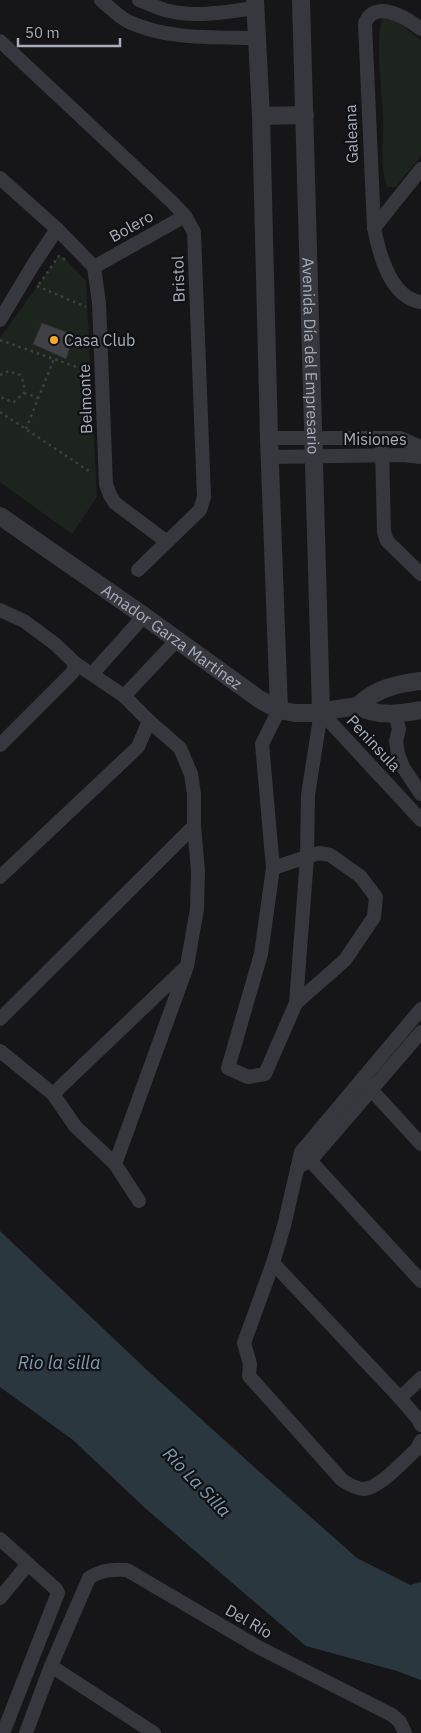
<svg xmlns="http://www.w3.org/2000/svg" width="421" height="1733" font-family="'IBM Plex Sans',sans-serif">
	<rect width="100%" height="100%" fill="#161619"/>
	<g fill="#1c241d">
		<path d="M382,17L393,19L421,40V156L396,187H387C379,165 384,141 383,117C382,84 375,50 382,17Z"/>
		<polygon points="59,256 65,259 86,281 97,497 72,534 0,482 0,338"/>
	</g>
	<polygon fill="#2b373e" points="0,1231 148,1371 253,1466 357,1558 410,1585 421,1582 421,1680 397,1671 306,1646 145,1508 73,1440 0,1387"/>
	<polygon fill="#404146" stroke="#303035" points="42,323 74,335 66,359 33,344"/>
	<g fill="none" stroke-linecap="round" stroke-linejoin="round">
		<g stroke="#3d4045" stroke-width="2.5" stroke-dasharray="2.5 4" stroke-linecap="butt">
			<polyline points="39,284 59,256 67,261"/>
			<polyline points="37,286 86,307"/>
			<polyline points="0,340 88,371"/>
			<polyline points="0,375 9,371 20,375 24,383 24,393 14,402 4,399 0,396"/>
			<polyline points="24,393 38,398"/>
			<polyline points="0,412 92,473"/>
			<polyline points="26,429 54,359"/>
		</g>
		<g stroke="#37383e" stroke-width="14">
			<path d="M101,0C109,7 119,17 129,22C169,40 213,37 256,38"/>
			<path d="M139,0C147,3 156,7 165,10C193,18 227,12 255,8"/>
			<path d="M421,29C403,15 374,0 365,23L374,228C379,253 390,298 421,302"/>
			<polyline points="0,41 173,203 185,216 194,232 204,497 200,510 138,570"/>
			<polyline points="0,178 57,229 94,267 99,303 106,484 110,495 115,503 167,542"/>
			<polyline points="374,228 421,169"/>
			<polyline points="94,267 185,216"/>
			<polyline points="0,320 33,265 57,229"/>
			<polyline points="269,438 400,438 421,447"/>
			<polyline points="382,448 384,532 387,541 421,574"/>
			<polyline points="270,457 403,455 421,457"/>
			<polyline points="0,610 24,621 55,644 75,663 124,696 149,721 138,747 0,877"/>
			<polyline points="92,674 144,616"/>
			<polyline points="124,696 177,640"/>
			<polyline points="279,710 262,744 273,868 261,954 228,1068 248,1077 265,1074 296,1003 307,858 308,795 321,712"/>
			<polyline points="321,712 421,820"/>
			<polyline points="395,713 399,729 396,741 398,754 403,767 421,794"/>
			<polyline points="0,745 73,672 75,663"/>
			<polyline points="273,868 319,853 330,855 360,876 376,897 374,917 345,960 296,1003"/>
			<path d="M421,1009L301,1152L284,1226L273,1263L244,1343L250,1364L249,1376L342,1480C348,1484 356,1489 364,1489C380,1488 404,1460 417,1449L421,1441"/>
			<polyline points="0,1019 194,826 194,794 191,774 180,748 149,721"/>
			<polyline points="0,1051 53,1094 75,1126 115,1164 139,1201"/>
			<polyline points="366,1084 421,1144"/>
			<polyline points="53,1094 187,966 197,909 198,871 194,826"/>
			<polyline points="305,1155 421,1281"/>
			<polyline points="115,1164 186,969"/>
			<polyline points="297,1168 311,1160 421,1032"/>
			<polyline points="273,1263 400,1398 418,1419 421,1425"/>
			<polyline points="400,1398 421,1378"/>
			<polyline points="0,1539 56,1589 58,1593 3,1733"/>
			<polyline points="0,1598 28,1564"/>
			<polyline points="51,1666 154,1733"/>
			<path d="M26,1733L51,1666L89,1578C101,1570 113,1569 127,1570L258,1647L392,1715L400,1722L405,1733"/>
		</g>
		<g stroke="#37383e" stroke-width="18">
			<polyline points="255,0 261,116 269,438 279,710"/>
			<path id="s1" d="M301,0L321,712"/>
			<polyline points="261,116 305,115"/>
			<path id="s2" d="M0,516L144,616L259,699L279,710L295,713H311L358,706"/>
			<path d="M358,706C376,688 397,684 421,681"/>
			<path d="M358,706C377,717 400,714 421,710"/>
		</g>
	</g>
	<circle fill="#ffab28" stroke="#111114" stroke-width="2" cx="54" cy="340" r="5"/>
	<g text-anchor="middle" dominant-baseline="central" stroke-width="4.5" stroke-linejoin="round" paint-order="stroke">
		<g font-size="16" fill="#a7aeba" stroke="#111114">
			<text transform="translate(351 134) rotate(-92)">Galeana</text>
			<text transform="translate(131 226) rotate(-29)">Bolero</text>
			<text transform="translate(178 279) rotate(-92)">Bristol</text>
			<text stroke="none"><textPath href="#s1" startOffset="356">Avenida Día del Empresario</textPath></text>
			<text transform="translate(85 399) rotate(-92)">Belmonte</text>
			<text x="375" y="439">Misiones</text>
			<text stroke="none"><textPath href="#s2" startOffset="210">Amador Garza Martínez</textPath></text>
			<text transform="translate(374 743) rotate(47)">Peninsula</text>
			<text transform="translate(249 1621) rotate(30)">Del Río</text>
		</g>
		<g font-size="16" fill="#a7aeba" stroke="#111114" text-anchor="start">
			<text x="64" y="340">Casa Club</text>
		</g>
		<g font-size="18" font-style="italic" fill="#7b9fb8" stroke="#111114">
			<text x="59" y="1362">Rio la silla</text>
			<text transform="translate(197 1482) rotate(46)">Río La Silla</text>
		</g>
	</g>
	<path d="M18 38v8h102v-8" fill="none" stroke="#a7aeba" stroke-width="2.5"/>
	<text x="25" y="38" font-size="15" fill="#a7aeba" stroke="#111114" stroke-width="4" paint-order="stroke">50 m</text>
</svg>
